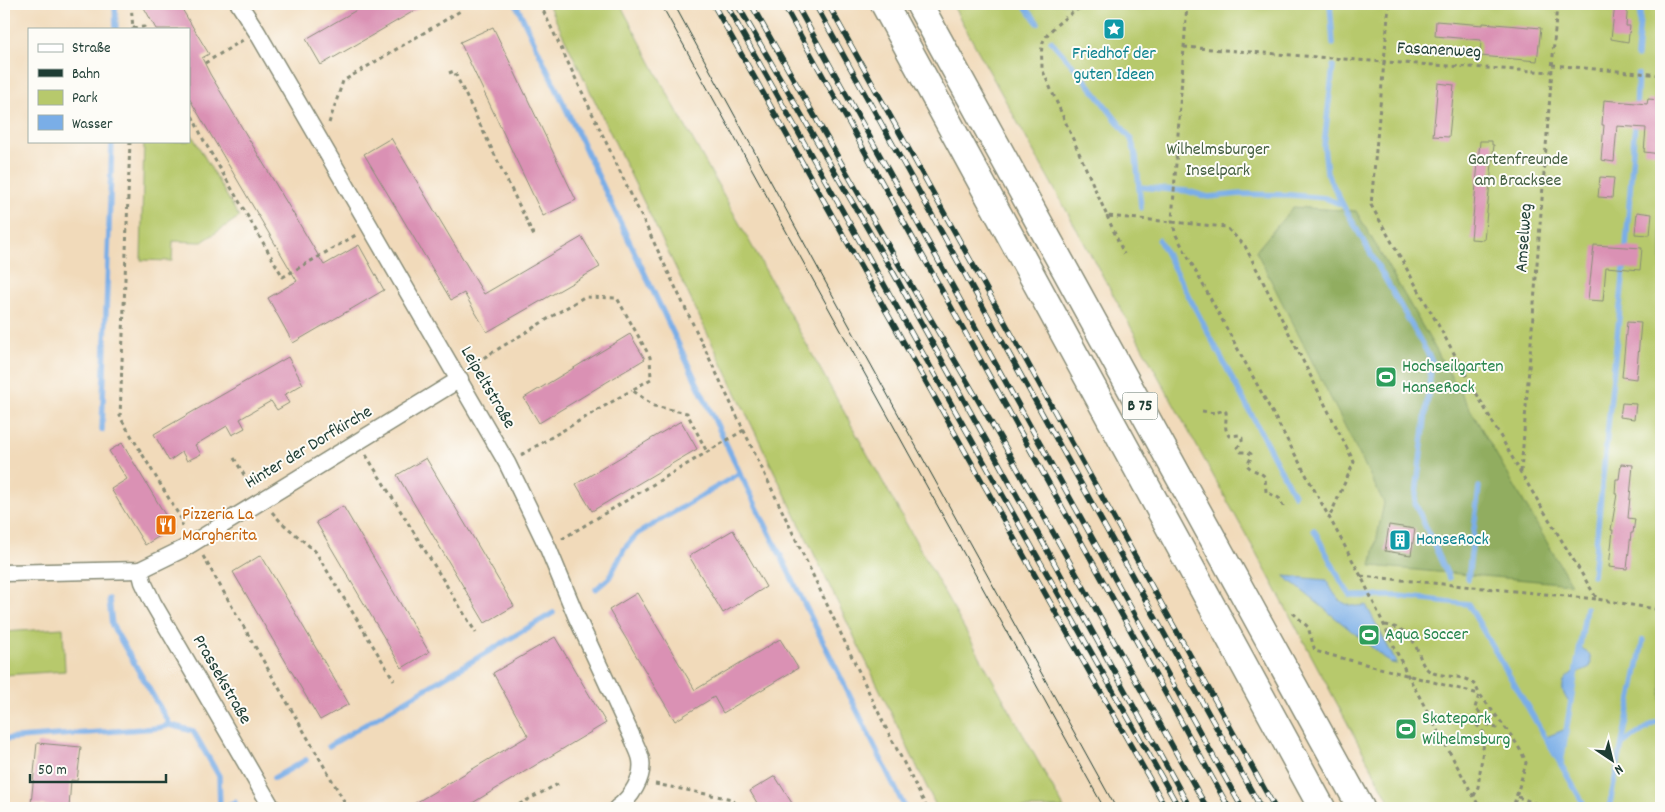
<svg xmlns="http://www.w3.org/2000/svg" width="1665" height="812" font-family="Dekko,sans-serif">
	<rect width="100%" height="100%" fill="#fdfcf7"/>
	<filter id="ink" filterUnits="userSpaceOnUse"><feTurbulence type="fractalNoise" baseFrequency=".02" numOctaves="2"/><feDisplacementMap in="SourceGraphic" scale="10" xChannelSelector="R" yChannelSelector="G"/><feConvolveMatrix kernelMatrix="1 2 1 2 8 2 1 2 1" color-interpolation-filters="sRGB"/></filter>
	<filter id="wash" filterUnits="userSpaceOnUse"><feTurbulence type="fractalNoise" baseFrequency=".0096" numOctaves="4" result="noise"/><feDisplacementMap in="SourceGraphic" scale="20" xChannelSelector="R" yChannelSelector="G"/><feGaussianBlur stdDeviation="1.12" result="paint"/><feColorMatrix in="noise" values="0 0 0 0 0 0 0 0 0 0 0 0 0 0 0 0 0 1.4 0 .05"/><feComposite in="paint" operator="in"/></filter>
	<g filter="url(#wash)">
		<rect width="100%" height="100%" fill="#f1daba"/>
		<g fill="#b7c96c" stroke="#6b8350">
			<polygon points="548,4 620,4 672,102 1064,808 937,808"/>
			<polygon points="952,4 1661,4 1661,808 1393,808 1266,571"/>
			<polygon points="189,130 239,217 202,242 173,241 172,261 141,260 144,141 189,141"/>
			<polygon points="63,628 65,671 4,675 4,632"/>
		</g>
		<polygon fill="#91ad60" stroke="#58754a" points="1293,207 1356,211 1571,584 1371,566 1384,503 1256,251"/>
		<g fill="#7aaee7" stroke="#4c768e">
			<path d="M1284,576L1327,580C1335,598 1344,610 1366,605L1397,664L1391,663Z"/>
			<path d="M1579,647C1589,651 1593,658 1590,667L1575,674L1570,704C1559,689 1560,681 1576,670Z"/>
			<polygon points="1566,729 1561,763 1546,737"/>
		</g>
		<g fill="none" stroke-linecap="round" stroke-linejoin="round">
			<g stroke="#7aaee7" stroke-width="5.5">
				<polyline points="115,4 116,29"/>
				<polyline points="516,4 740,473 905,808"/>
				<polyline points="1023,4 1038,23"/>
				<polyline points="1330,4 1333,44"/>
				<polyline points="1051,41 1083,77 1131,139 1136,156 1141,208"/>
				<polyline points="1637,56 1641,4"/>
				<polyline points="1333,66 1324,146 1327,173 1343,205 1432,361 1415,503 1449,578"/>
				<polyline points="1636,109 1638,74"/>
				<polyline points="1139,187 1187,191 1208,197 1241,194 1291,195 1325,198 1343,205"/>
				<polyline points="1159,240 1294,495"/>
				<polyline points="102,430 112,141"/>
				<polyline points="1314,530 1342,583 1351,596 1398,596 1468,604 1586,808"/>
				<polyline points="1593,575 1626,248 1635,121"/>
				<polyline points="1468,579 1479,487"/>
				<polyline points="596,589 609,578 625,548 637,534 740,473"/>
				<polyline points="109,599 112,625 170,725 193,731 219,776 220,808"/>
				<polyline points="4,739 157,728 170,725"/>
				<polyline points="1622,744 1656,722"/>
				<polyline points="329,746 553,613"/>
				<polyline points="1561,763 1586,608"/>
				<polyline points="274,778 306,760"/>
				<polyline points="221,808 235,802"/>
				<polyline points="1609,808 1643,640"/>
			</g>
		</g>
		<g id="blocks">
			<g fill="#da91b4">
				<polygon points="142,4 179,4 209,54 202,58 210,74 324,265 359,245 384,290 293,343 268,298 297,281 189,98 189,29 156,29"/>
				<polygon points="367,4 426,4 321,65 306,39"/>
				<polygon points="1615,4 1628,4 1626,26 1630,26 1628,42 1611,39"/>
				<polygon points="1436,21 1483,25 1483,23 1541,28 1537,61 1480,56 1481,40 1435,36"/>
				<polygon points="493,27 576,200 543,216 460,42"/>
				<polygon points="1438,83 1454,85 1449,137 1433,136"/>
				<polygon points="1648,99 1661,100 1661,154 1644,152 1646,128 1617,126 1614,162 1601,160 1604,125 1602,125 1604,100 1647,104"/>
				<polygon points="391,138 484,294 582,237 600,267 487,332 464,293 451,300 364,154"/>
				<polygon points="1480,141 1492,141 1492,145 1494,145 1484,240 1471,239"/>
				<polygon points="1600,177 1614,178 1612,198 1598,197"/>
				<polygon points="1637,212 1652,214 1650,235 1635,234"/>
				<polygon points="1594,245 1642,248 1640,270 1606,267 1603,301 1588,300"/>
				<polygon points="1627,322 1641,323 1636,379 1622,377"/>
				<polygon points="630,334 645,359 539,423 524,398"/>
				<polygon points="288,357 303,384 284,395 289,403 277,410 271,401 240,419 245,428 232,435 227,426 195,445 201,454 187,461 182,452 169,461 154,434"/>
				<polygon points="1622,403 1636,404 1634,419 1620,417"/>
				<polygon points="681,421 697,449 592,511 576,484"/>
				<polygon points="122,443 173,528 145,545 111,489 127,479 109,451"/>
				<polygon points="426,458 514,606 485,623 397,475"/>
				<polygon points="1621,464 1633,465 1628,518 1635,519 1633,533 1631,533 1627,569 1609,567 1613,530 1611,530 1617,494 1615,494 1616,479 1619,479"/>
				<polygon points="343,506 429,652 402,668 316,522"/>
				<polygon points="1389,525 1415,529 1411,555 1385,551"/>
				<polygon points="733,530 766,587 723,613 689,556"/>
				<polygon points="261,555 349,704 320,720 233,572"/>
				<polygon points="637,593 695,690 780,639 798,668 723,713 714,697 675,721 609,610"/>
				<polygon points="555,637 606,723 464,808 407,808 528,736 493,673"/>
				<polygon points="37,743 81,747 77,781 71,780 69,808 31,804"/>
				<polygon points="775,776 795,808 760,808 750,791"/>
			</g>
		</g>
	</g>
	<g filter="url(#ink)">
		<use href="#blocks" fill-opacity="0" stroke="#888c77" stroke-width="1"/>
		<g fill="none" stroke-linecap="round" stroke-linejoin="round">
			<g stroke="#888c77" stroke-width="19">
				<g id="minor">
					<path d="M239,4L257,32L507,463L548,548L577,618L634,741C636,747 640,753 641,760C644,778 631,798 617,808"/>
					<polyline points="140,570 143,582 153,603 272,808"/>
					<polyline points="4,573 140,570 183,549 460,379"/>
				</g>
			</g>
			<g stroke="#888c77" stroke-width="29">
				<g id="trunk">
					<polyline points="884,4 1322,808"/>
					<polyline points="919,4 1361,808"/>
				</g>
			</g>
			<g stroke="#888c77" stroke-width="3" stroke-dasharray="4 4" stroke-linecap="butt">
				<polyline points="131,4 133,29"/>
				<polyline points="540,4 885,726 927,808"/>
				<path d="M1086,4C1073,12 1046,29 1042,45C1041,52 1042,61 1042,69L1107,216L1226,227L1245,246L1354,462L1329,518"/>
				<polyline points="1187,4 1172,221 1176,235 1361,576 1407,674 1480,808"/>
				<polyline points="1389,4 1384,62 1552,72"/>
				<polyline points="133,28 144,27 145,29"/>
				<polyline points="1184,47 1384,62 1371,205 1521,473 1597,599 1661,610"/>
				<polyline points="205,63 243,40"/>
				<polyline points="1552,65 1661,75"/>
				<polyline points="449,73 454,71 534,236"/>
				<polyline points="189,109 204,141 283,277 356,235"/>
				<polyline points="329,123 343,81 462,10"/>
				<polyline points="130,141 120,417 183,522 180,531"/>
				<polyline points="1107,216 1124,254"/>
				<polyline points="470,366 584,297 617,298 650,357 651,379 632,390 654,406 687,413 707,452"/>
				<path d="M1202,411L1215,413L1224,410L1226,412C1227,421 1223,428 1229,436L1239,435L1242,438V441L1238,447L1241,452H1248L1251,454V458L1247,465C1251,471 1260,471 1265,477L1266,492L1279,498L1285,510"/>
				<polyline points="366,455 476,633"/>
				<polyline points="521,455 632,390"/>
				<polyline points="234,458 252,488"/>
				<polyline points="1521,472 1557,4"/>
				<polyline points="272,512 281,522 315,551 394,680"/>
				<polyline points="562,539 744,430"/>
				<polyline points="203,556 348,808"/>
				<polyline points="1361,576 1596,599"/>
				<polyline points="1293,613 1308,627 1315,651 1479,694"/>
				<path d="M1385,625C1402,627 1413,636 1418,652C1421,658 1421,664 1427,669C1436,678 1457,674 1470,681C1477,685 1477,691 1481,696C1494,714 1520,743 1526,763L1513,808"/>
				<polyline points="655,784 732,799 738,808"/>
				<polyline points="1474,796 1478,787 1485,734 1474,722 1474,719 1496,728 1475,708 1479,695"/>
				<polyline points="1518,797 1548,808"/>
				<polyline points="512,808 560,783"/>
			</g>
			<use href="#minor" stroke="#fff" stroke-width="16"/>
			<use href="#trunk" stroke="#fff" stroke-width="26"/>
			<g stroke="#1f3d34" stroke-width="1">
				<polyline points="661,4 1104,808"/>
				<polyline points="674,4 838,305 1116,808"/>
			</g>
			<g stroke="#1f3d34" stroke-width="5.5">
				<g id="rail">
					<polyline points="713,4 1166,808"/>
					<polyline points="726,4 1179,808"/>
					<polyline points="737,4 894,274 1190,808"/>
					<polyline points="751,4 902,270 1002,441 1207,808"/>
					<polyline points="783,4 1229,808"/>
					<polyline points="796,4 1242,808"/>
					<polyline points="815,4 1261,808"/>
					<polyline points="828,4 1275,808"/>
				</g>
			</g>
			<use href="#rail" stroke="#fdfcf7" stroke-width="4" stroke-dasharray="11" stroke-linecap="butt"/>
		</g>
	</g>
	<defs>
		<g id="sight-square" transform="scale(1.125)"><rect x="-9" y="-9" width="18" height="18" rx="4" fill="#0f9aa8" stroke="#fdfcf7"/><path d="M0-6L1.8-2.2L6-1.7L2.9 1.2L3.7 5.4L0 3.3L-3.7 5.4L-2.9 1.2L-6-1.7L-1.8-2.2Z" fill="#fff"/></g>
		<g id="stadium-square" transform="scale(1.125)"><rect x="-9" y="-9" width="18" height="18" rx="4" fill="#2e9e5b" stroke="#fdfcf7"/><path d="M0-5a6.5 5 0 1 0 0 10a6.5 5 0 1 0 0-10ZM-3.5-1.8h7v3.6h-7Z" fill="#fff"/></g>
		<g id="restaurant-square" transform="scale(1.125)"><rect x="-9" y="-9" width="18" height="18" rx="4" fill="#e8710a" stroke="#fdfcf7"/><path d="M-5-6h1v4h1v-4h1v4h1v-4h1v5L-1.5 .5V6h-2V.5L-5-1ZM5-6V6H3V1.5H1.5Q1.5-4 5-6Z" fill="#fff"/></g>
		<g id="building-square" transform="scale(1.125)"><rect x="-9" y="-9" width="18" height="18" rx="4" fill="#0f9aa8" stroke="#fdfcf7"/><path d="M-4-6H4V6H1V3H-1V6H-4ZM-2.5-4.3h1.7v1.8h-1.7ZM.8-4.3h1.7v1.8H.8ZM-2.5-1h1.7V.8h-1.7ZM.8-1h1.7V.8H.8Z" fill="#fff"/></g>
	</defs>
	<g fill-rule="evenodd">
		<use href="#sight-square" x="1114" y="29"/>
		<use href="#stadium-square" x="1386" y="377"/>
		<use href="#restaurant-square" x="166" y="525"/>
		<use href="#building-square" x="1400" y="540"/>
		<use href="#stadium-square" x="1369" y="635"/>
		<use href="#stadium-square" x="1406" y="729"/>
	</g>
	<g text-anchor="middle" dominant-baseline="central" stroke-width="4" stroke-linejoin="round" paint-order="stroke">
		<rect fill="#fdfcf7" stroke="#62766e" stroke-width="1" x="1122.5" y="392.5" width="35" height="27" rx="4"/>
		<g font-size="16" font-weight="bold" fill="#1f3d34">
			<text x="1140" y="406">B 75</text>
		</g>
		<g font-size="18" fill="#1f3d34" stroke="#fdfcf7">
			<text transform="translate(1439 51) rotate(3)">Fasanenweg</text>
			<text transform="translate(1525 238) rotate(-86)">Amselweg</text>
			<text transform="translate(487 388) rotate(60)">Leipeltstraße</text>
			<text transform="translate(309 448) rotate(-31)">Hinter der Dorfkirche</text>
			<text transform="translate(221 680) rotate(60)">Prassekstraße</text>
		</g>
		<g font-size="18" fill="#0d838f" stroke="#fdfcf7">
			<text x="1114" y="54">Friedhof der<tspan x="1114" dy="21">guten Ideen</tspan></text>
			<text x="1416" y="540" text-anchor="start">HanseRock</text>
		</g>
		<g font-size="18" fill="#456042" stroke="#fdfcf7">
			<text x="1218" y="150">Wilhelmsburger<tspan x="1218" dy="21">Inselpark</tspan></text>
			<text x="1518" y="160">Gartenfreunde<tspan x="1518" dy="21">am Bracksee</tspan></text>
		</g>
		<g font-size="18" fill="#27864d" stroke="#fdfcf7" text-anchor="start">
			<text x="1402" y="367">Hochseilgarten<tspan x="1402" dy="21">HanseRock</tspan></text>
			<text x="1385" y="635">Aqua Soccer</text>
			<text x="1422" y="719">Skatepark<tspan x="1422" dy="21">Wilhelmsburg</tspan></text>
		</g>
		<g font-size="18" fill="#c56008" stroke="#fdfcf7" text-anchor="start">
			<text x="182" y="515">Pizzeria La<tspan x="182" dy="21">Margherita</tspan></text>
		</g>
	</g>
	<rect width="1665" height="812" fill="none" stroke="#fdfcf7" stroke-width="20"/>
	<rect x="28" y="28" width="162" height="115" fill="#fdfcf7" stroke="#a4b0a9"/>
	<rect x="38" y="44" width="25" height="8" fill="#ffffff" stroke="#a4b0a9"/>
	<text x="72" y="52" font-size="15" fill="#1f3d34">Straße</text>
	<rect x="38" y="69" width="25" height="8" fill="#1f3d34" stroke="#a4b0a9"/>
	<text x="72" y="78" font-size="15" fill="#1f3d34">Bahn</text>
	<rect x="38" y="90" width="25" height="15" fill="#b7c96c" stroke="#a4b0a9"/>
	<text x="72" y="102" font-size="15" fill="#1f3d34">Park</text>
	<rect x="38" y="115" width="25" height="15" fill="#7aaee7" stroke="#a4b0a9"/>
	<text x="72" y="128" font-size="15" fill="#1f3d34">Wasser</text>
	<g transform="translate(1612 760) rotate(145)" stroke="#fdfcf7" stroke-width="4" paint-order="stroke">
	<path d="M0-4L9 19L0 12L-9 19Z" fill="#1f3d34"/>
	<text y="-8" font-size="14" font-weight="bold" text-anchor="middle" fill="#1f3d34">N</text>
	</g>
	<path d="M30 774v8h136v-8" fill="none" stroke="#1f3d34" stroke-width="2.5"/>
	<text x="38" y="774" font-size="15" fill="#1f3d34" stroke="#fdfcf7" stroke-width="4" paint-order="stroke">50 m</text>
</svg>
